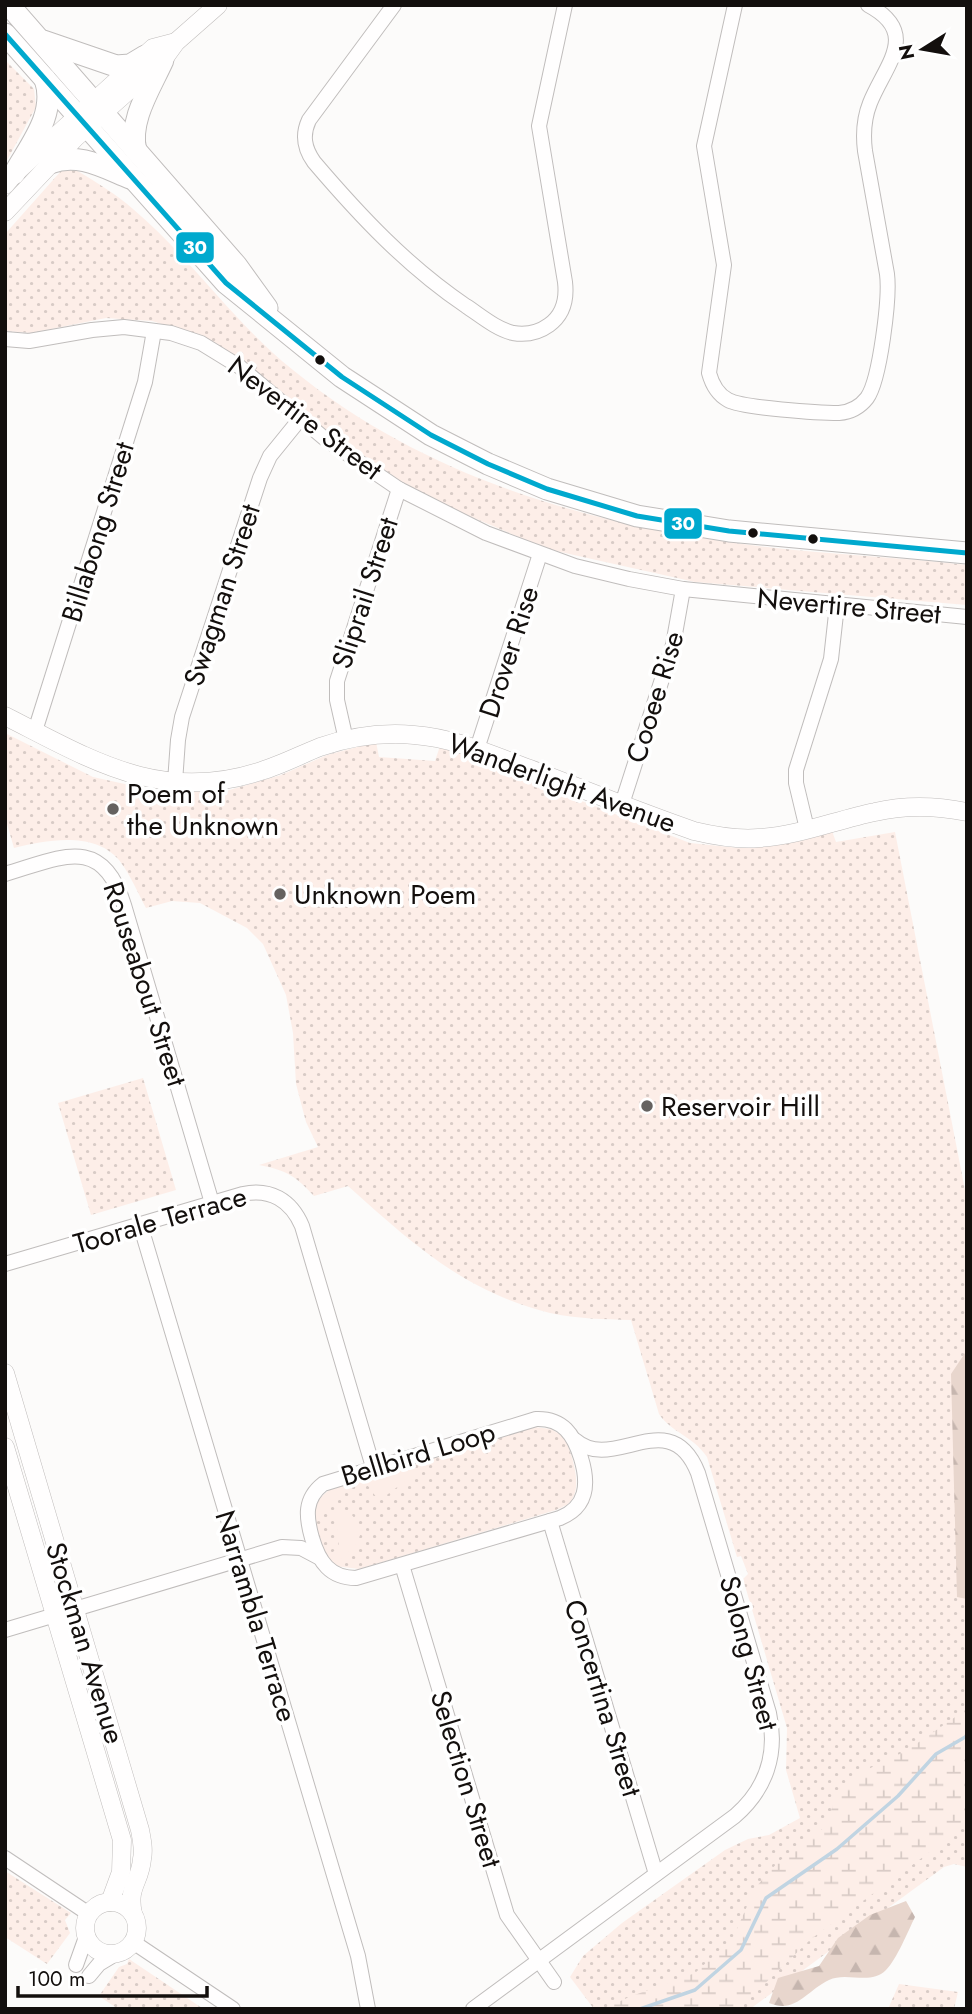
<svg xmlns="http://www.w3.org/2000/svg" width="972" height="2014" font-family="Jost,sans-serif">
	<defs>
		<pattern id="grass-dots" width="8" height="8" patternUnits="userSpaceOnUse" patternTransform="scale(1.75)"><rect width="8" height="8" fill="#fdeee8"/><path d="M2 2h.1M6 6h.1" fill="none" stroke="#d8cbc6" stroke-width="1.8" stroke-linecap="round"/></pattern>
		<pattern id="forest-firs" width="22" height="20" patternUnits="userSpaceOnUse" patternTransform="scale(1.75)"><rect width="22" height="20" fill="#e8d6cd"/><path d="M5 1l3.5 6h-7zM16 11l3.5 6h-7z" fill="#c6b6af"/></pattern>
		<pattern id="wetland-marsh" width="20" height="14" patternUnits="userSpaceOnUse" patternTransform="scale(1.75)"><rect width="20" height="14" fill="#fdeee8"/><path d="M1 5h8M5 5V1M11 12h8M15 12V8" fill="none" stroke="#d8cbc6"/></pattern>
	</defs>
	<rect width="100%" height="100%" fill="#fcfbfa"/>
	<g fill="url(#grass-dots)">
		<polygon points="5,60 34,89 36,107 5,164"/>
		<path d="M76,170C96,182 116,194 133,209C191,258 234,323 293,370C428,480 596,527 767,547C833,555 900,557 967,565V605L695,582L547,549L448,507L380,470L307,417L242,360L206,338L152,321L106,318L31,333L5,331V234L61,171Z"/>
		<path d="M5,733L93,777L161,792L226,791L281,775L327,755L376,742L379,757L435,761L440,746L690,843L739,848L774,844L832,831L836,842L895,832L967,1200V1867L954,1864L944,1867L750,2009H594L570,1977L583,1956L622,1923L725,1850L748,1839L769,1835L800,1818L786,1770L787,1728L743,1579L748,1574L741,1556L737,1557L707,1457C693,1436 672,1433 659,1414L631,1320C604,1319 577,1319 550,1313C463,1291 413,1244 348,1186L314,1196C296,1176 286,1170 259,1165L318,1147L306,1122L296,1084L293,1033L286,995L263,944L247,928L200,903L172,901L146,908C138,893 130,874 119,860C94,831 47,840 14,848L5,817Z"/>
		<polygon points="143,1078 176,1190 91,1215 58,1103"/>
		<path d="M535,1427L551,1429L565,1437C571,1454 584,1486 570,1502C567,1506 559,1508 556,1510L359,1569L335,1566L320,1552L311,1523L316,1504L332,1487L512,1431Z"/>
		<polygon points="5,1871 71,1913 65,1920 70,1933 47,1964 5,1937"/>
		<polygon points="129,1959 199,2006 204,2009 118,2009 99,1996 119,1967 127,1964"/>
		<polygon points="899,1984 958,1992 954,2009 888,2009"/>
	</g>
	<g fill="url(#forest-firs)">
		<polygon points="967,1350 967,1599 957,1597 951,1374"/>
		<path d="M906,1901L915,1917C908,1931 897,1959 886,1970C870,1986 847,1971 829,1980C806,1991 796,2014 769,2003L778,1978L819,1966L838,1938L870,1915Z"/>
	</g>
	<polygon fill="url(#wetland-marsh)" points="967,1705 967,1824 964,1827 811,1939 757,1991 733,2009 604,2009 629,1997 695,1973 733,1938 755,1888 778,1862 825,1827 836,1797 862,1772 906,1751 961,1713"/>
	<g fill="#fdeee8">
		<polygon points="411,1464 416,1466 413,1475 379,1501 363,1479"/>
		<path d="M357,1479L356,1482L316,1514L314,1511C320,1490 338,1485 357,1479Z"/>
		<polygon points="348,1510 363,1529 356,1544 338,1562 328,1556 339,1547 335,1512"/>
	</g>
	<g fill="none" stroke-linecap="round" stroke-linejoin="round">
		<polyline stroke="#c0d4e2" stroke-width="3.5" points="640,2009 695,1990 741,1950 766,1898 837,1849 898,1796 936,1754 967,1736"/>
		<g stroke="#c0bdbc" stroke-width="16">
			<g id="minor">
				<path d="M394,5L309,120C302,135 304,148 314,162C360,216 407,266 466,306C480,315 496,329 513,333C525,335 538,333 549,325C563,315 567,299 565,282L539,126L565,5"/>
				<path d="M735,5L704,146L724,265L709,373C712,384 717,394 728,400C742,408 820,413 839,413C851,412 860,407 867,398C880,380 890,297 887,274L865,151C863,135 864,118 870,103C885,65 921,33 868,5"/>
				<polyline points="5,339 29,341 92,330 124,327 171,333 201,343 240,367 324,438 399,489 486,533 575,566 629,579 683,589 967,617"/>
				<polyline points="35,731 145,382 154,331"/>
				<polyline points="346,740 337,700 337,681 399,489"/>
				<polyline points="477,749 540,554"/>
				<polyline points="175,782 178,740 182,717 260,478 270,456 300,419"/>
				<polyline points="622,804 673,645 683,589"/>
				<polyline points="807,829 796,783 796,770 831,659 837,605"/>
				<path d="M5,874C60,858 102,833 124,905L212,1203"/>
				<polyline points="140,1224 358,1956 368,2009"/>
				<path d="M5,1264L243,1194C270,1188 291,1200 302,1226L373,1467"/>
				<path d="M536,1419C563,1418 574,1435 581,1458C589,1484 587,1507 560,1518L356,1578C330,1578 319,1562 312,1538C306,1517 304,1499 323,1484Z"/>
				<polyline points="550,1521 656,1874"/>
				<polyline points="402,1565 507,1915 554,1982"/>
				<polyline points="5,1630 282,1547 301,1548 318,1557"/>
				<polyline points="5,1858 89,1914"/>
				<polyline points="133,1942 233,2009"/>
				<polyline points="76,1965 86,1937"/>
				<polyline points="89,1976 99,1964 114,1955"/>
				<path d="M473,2009L735,1816C766,1789 778,1754 769,1713L698,1473C670,1402 613,1474 575,1440"/>
			</g>
		</g>
		<g stroke="#c0bdbc" stroke-width="19">
			<g id="tertiary">
				<polyline points="5,185 14,174 153,48 176,42"/>
				<polyline points="5,212 75,138 163,60 176,42 218,5"/>
				<path d="M5,716C92,760 160,804 261,771C281,765 300,755 320,747C350,737 382,732 414,735C455,738 492,755 530,769C585,790 639,812 694,831C715,836 737,840 759,838C798,836 836,820 875,812C905,805 937,806 967,812"/>
				<path d="M5,1373L140,1830C142,1840 144,1850 142,1859C140,1883 127,1886 133,1914"/>
				<polyline points="5,1447 122,1840 121,1872 110,1902"/>
				<circle cx="111" cy="1928" r="26"/>
			</g>
		</g>
		<g stroke="#c0bdbc" stroke-width="23">
			<g id="secondary">
				<polyline points="9,5 236,265 267,308"/>
				<polyline points="5,34 226,283 342,377 431,435 488,464 547,489 637,516 729,531 967,553"/>
				<polyline points="43,41 116,66 130,65 145,56"/>
				<path d="M136,151C128,121 151,87 163,60"/>
				<path d="M50,163C78,152 103,167 130,178"/>
				<path d="M14,174C30,145 57,114 45,79"/>
			</g>
		</g>
		<use href="#minor" stroke="#fffefe" stroke-width="14"/>
		<use href="#tertiary" stroke="#fffefe" stroke-width="18"/>
		<use href="#secondary" stroke="#fffefe" stroke-width="21"/>
		<g stroke="#fff" stroke-width="10">
			<polyline id="bus-1" points="5,34 226,283 342,377 431,435 488,464 547,489 637,516 729,531 967,553"/>
		</g>
		<use href="#bus-1" stroke="#00a9ce" stroke-width="5"/>
	</g>
	<g fill="#130f0d" stroke="#fff" stroke-width="2.5">
		<circle cx="320" cy="360" r="6"/>
		<circle cx="753" cy="533" r="6"/>
		<circle cx="813" cy="539" r="6"/>
	</g>
	<g fill="#656260" stroke="#fff" stroke-width="2.5">
		<circle cx="113" cy="809" r="7"/>
		<circle cx="280" cy="894" r="7"/>
		<circle cx="647" cy="1106" r="7"/>
	</g>
	<g text-anchor="middle" dominant-baseline="central" stroke-width="7" stroke-linejoin="round" paint-order="stroke">
		<g font-size="28" fill="#130f0d" stroke="#fff">
			<text transform="translate(305 418) rotate(37)">Nevertire Street</text>
			<text transform="translate(98 532) rotate(-73)">Billabong Street</text>
			<text transform="translate(365 593) rotate(-72)">Sliprail Street</text>
			<text transform="translate(222 595) rotate(-72)">Swagman Street</text>
			<text transform="translate(849 606) rotate(5)">Nevertire Street</text>
			<text transform="translate(509 652) rotate(-72)">Drover Rise</text>
			<text transform="translate(655 697) rotate(-73)">Cooee Rise</text>
			<text transform="translate(562 783) rotate(20)">Wanderlight Avenue</text>
			<text transform="translate(145 984) rotate(72)">Rouseabout Street</text>
			<text transform="translate(160 1220) rotate(-16)">Toorale Terrace</text>
			<text transform="translate(418 1454) rotate(-17)">Bellbird Loop</text>
			<text transform="translate(256 1616) rotate(73)">Narrambla Terrace</text>
			<text transform="translate(85 1643) rotate(73)">Stockman Avenue</text>
			<text transform="translate(749 1653) rotate(75)">Solong Street</text>
			<text transform="translate(603 1698) rotate(73)">Concertina Street</text>
			<text transform="translate(466 1779) rotate(73)">Selection Street</text>
		</g>
		<g font-size="28" fill="#130f0d" stroke="#fff" text-anchor="start">
			<text x="127" y="793">Poem of<tspan x="127" dy="32">the Unknown</tspan></text>
			<text x="294" y="894">Unknown Poem</text>
			<text x="661" y="1106">Reservoir Hill</text>
		</g>
	</g>
	<g stroke="#fff" stroke-width="2.5">
		<rect x="175" y="231" width="40" height="33" rx="7" fill="#00a9ce"/>
		<rect x="663" y="507" width="40" height="33" rx="7" fill="#00a9ce"/>
	</g>
	<g font-size="19" text-anchor="middle" font-weight="bold" fill="#fff">
		<text x="195" y="254">30</text>
		<text x="683" y="530">30</text>
	</g>
	<rect width="972" height="2014" fill="none" stroke="#130f0d" stroke-width="14"/>
	<g transform="translate(923 49) rotate(259)" stroke="#ffffff" stroke-width="5" paint-order="stroke">
	<path d="M0-5L12 26L0 18L-12 26Z" fill="#130f0d"/>
	<text y="-10" font-size="19" font-weight="bold" text-anchor="middle" fill="#130f0d">N</text>
	</g>
	<path d="M18 1986v10h189v-10" fill="none" stroke="#130f0d" stroke-width="3.5"/>
	<text x="28" y="1986" font-size="21" fill="#130f0d" stroke="#ffffff" stroke-width="5" paint-order="stroke">100 m</text>
</svg>
